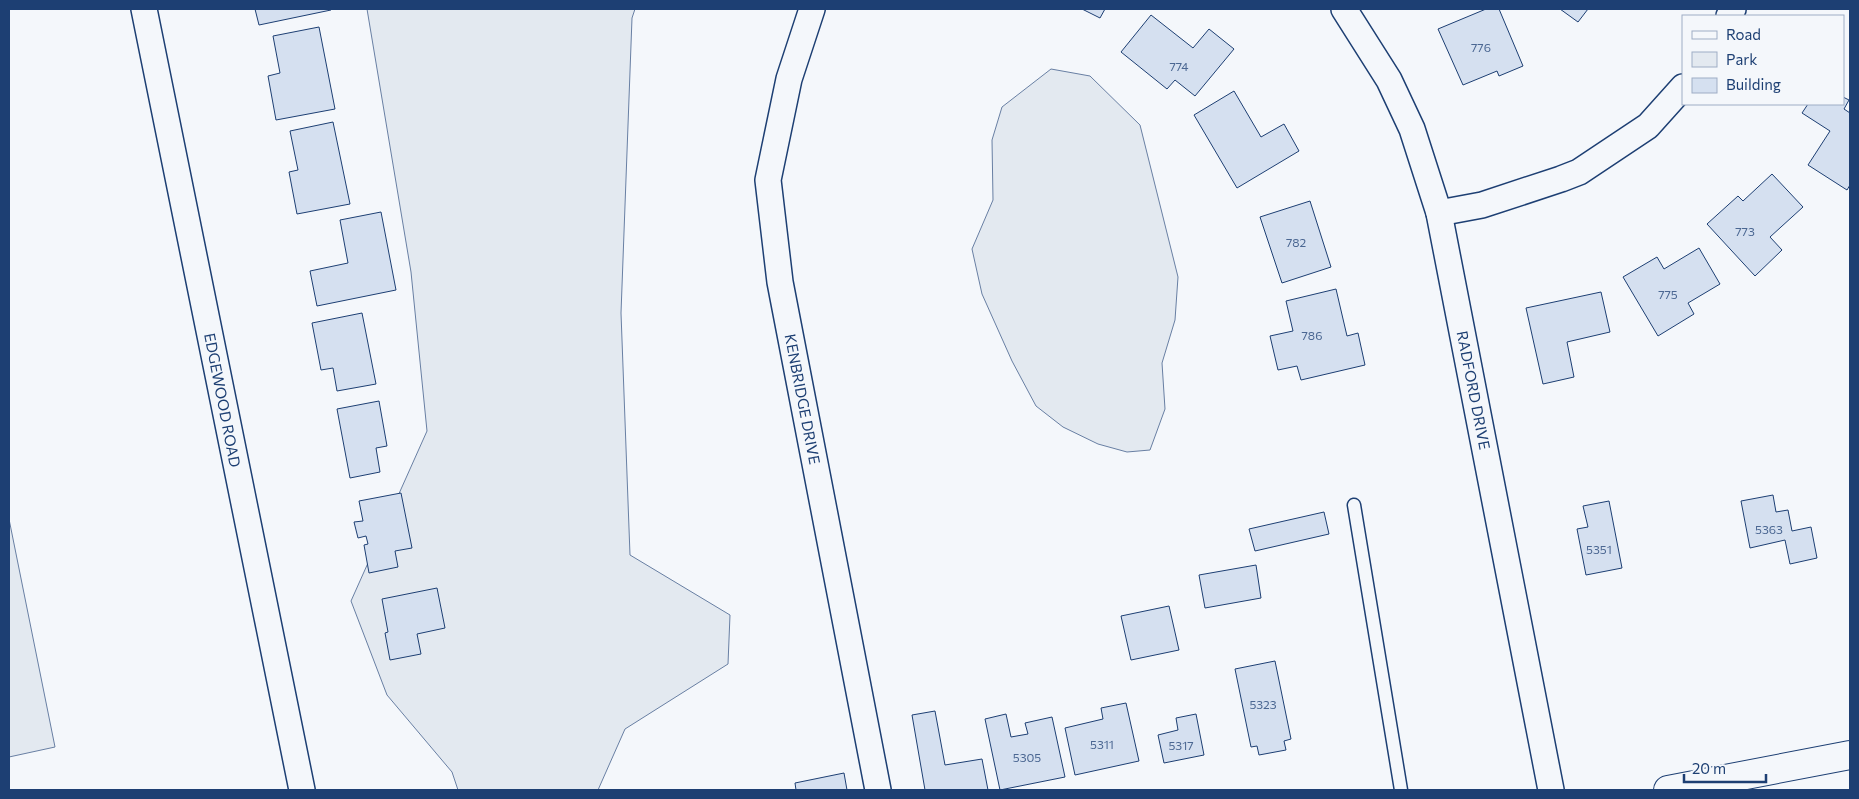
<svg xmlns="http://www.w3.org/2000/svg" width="1859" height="799" font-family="Commissioner,sans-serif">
	<rect width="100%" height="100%" fill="#f4f7fb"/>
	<g fill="#e3e9f0" stroke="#687fa3">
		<polygon points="367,9 635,9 632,18 621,313 630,555 730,615 728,664 625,729 598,790 458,790 452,772 387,695 351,601 427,431 411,272"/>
		<polygon points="1051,69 1090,76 1140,125 1178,277 1175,320 1162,363 1165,409 1150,450 1127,452 1098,444 1063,427 1036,406 1012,361 982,294 972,249 993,200 992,140 1002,107"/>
		<polygon points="9,519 55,747 9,757"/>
	</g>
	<g fill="#d5e0f0" stroke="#1d3f73">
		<polygon points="255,9 330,9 331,10 259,25"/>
		<polygon points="1082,9 1105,9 1100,18"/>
		<polygon points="1486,9 1499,9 1523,66 1499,76 1497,71 1463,85 1438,29"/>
		<polygon points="1560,9 1588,9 1578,22"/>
		<polygon points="1151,15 1193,48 1209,29 1234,49 1195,96 1175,80 1167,89 1121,52"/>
		<polygon points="319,27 335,109 276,120 268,76 280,73 273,36"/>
		<polygon points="1234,91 1261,137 1284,124 1299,151 1237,188 1194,115"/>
		<polygon points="1843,97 1849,100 1844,109 1850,113 1850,185 1847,190 1808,165 1830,131 1802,113 1808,104 1843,104"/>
		<polygon points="333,122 350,204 297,214 289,172 298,170 290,131"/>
		<polygon points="1772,174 1803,207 1770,237 1782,250 1755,276 1707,224 1738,196 1743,201"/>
		<polygon points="1310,201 1331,267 1282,283 1260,217"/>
		<polygon points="381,212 396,290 317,306 310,271 348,263 340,220"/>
		<polygon points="1699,248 1720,284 1688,303 1694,314 1658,336 1623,277 1657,257 1664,269"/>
		<polygon points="1336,289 1347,336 1358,333 1365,365 1301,380 1297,366 1278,370 1270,336 1293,331 1286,301"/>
		<polygon points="1601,292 1610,332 1567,342 1574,377 1543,384 1526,308"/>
		<polygon points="362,313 376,384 337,391 333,368 321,370 312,323"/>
		<polygon points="379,401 387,446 376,448 380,472 350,478 337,409"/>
		<polygon points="401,493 412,548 395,551 398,567 369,573 364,545 368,544 366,536 358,538 354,522 363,521 359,501"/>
		<polygon points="1773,495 1776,512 1788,510 1792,531 1811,527 1817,558 1790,564 1785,540 1750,548 1741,501"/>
		<polygon points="1609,501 1622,568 1586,575 1577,529 1588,527 1583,506"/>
		<polygon points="1324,512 1329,534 1255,551 1249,529"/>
		<polygon points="1256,565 1261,598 1205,608 1199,575"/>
		<polygon points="437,588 445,628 417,634 421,654 390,660 385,633 388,632 382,599"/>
		<polygon points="1169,606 1179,650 1131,660 1121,616"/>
		<polygon points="1275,661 1291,739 1284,741 1286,750 1259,755 1257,746 1251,747 1235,669"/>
		<polygon points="1126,703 1139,761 1075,775 1065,728 1103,719 1101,708"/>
		<polygon points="935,711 945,765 982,759 988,790 925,790 912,715"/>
		<polygon points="1006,714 1011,737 1028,734 1025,723 1052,717 1065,777 1000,790 985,719"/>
		<polygon points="1196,714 1204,755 1164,763 1158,735 1178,730 1176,718"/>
		<polygon points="844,773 847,790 796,790 795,783"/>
	</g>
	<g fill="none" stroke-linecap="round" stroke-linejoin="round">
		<g stroke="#1d3f73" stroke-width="15">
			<polyline id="lane" points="1354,505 1401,790"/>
		</g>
		<g stroke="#1d3f73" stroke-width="28">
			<g id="street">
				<polyline points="144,9 302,790"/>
				<polyline points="812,9 789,79 768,180 780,282 878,790"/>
				<polyline points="1344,9 1389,80 1412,129 1439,213 1551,790"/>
				<polyline points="1729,16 1733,9"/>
				<polyline points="1439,213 1482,205 1561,179 1579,172 1648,126 1683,87"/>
			</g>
		</g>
		<g stroke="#1d3f73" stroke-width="30">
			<polyline id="secondary" points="1668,790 1850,755"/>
		</g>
		<use href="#lane" stroke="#f4f7fb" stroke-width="12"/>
		<use href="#street" stroke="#f4f7fb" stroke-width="25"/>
		<use href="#secondary" stroke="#f4f7fb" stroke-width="28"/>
	</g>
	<g text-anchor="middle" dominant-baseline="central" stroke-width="4" stroke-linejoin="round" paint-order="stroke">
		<g font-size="12" fill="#4b6792">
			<text x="1481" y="47">776</text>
			<text x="1179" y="66">774</text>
			<text x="1745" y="231">773</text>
			<text x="1296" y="242">782</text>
			<text x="1668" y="294">775</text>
			<text x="1312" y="335">786</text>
			<text x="1769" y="529">5363</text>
			<text x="1599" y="549">5351</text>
			<text x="1263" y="704">5323</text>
			<text x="1102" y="744">5311</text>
			<text x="1181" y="745">5317</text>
			<text x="1027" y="757">5305</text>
		</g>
		<g font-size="15" fill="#1d3f73" stroke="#f4f7fb">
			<text transform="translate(1474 390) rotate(79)">RADFORD DRIVE</text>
			<text transform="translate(803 399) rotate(79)">KENBRIDGE DRIVE</text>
			<text transform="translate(223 400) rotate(79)">EDGEWOOD ROAD</text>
		</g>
	</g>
	<rect width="1859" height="799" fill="none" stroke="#1d3f73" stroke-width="20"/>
	<rect x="1682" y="15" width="162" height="90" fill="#f4f7fb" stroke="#9eadc5"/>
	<rect x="1692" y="31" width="25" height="8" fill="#f4f7fb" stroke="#9eadc5"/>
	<text x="1726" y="40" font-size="15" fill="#1d3f73">Road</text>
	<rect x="1692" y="52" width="25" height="15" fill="#e3e9f0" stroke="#9eadc5"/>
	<text x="1726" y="65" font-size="15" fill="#1d3f73">Park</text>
	<rect x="1692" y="78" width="25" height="15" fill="#d5e0f0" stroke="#9eadc5"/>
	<text x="1726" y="90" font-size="15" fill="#1d3f73">Building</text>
	<path d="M1684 774v8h82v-8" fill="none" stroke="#1d3f73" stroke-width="2.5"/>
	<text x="1692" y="774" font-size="15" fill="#1d3f73" stroke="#f4f7fb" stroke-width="4" paint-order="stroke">20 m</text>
</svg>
